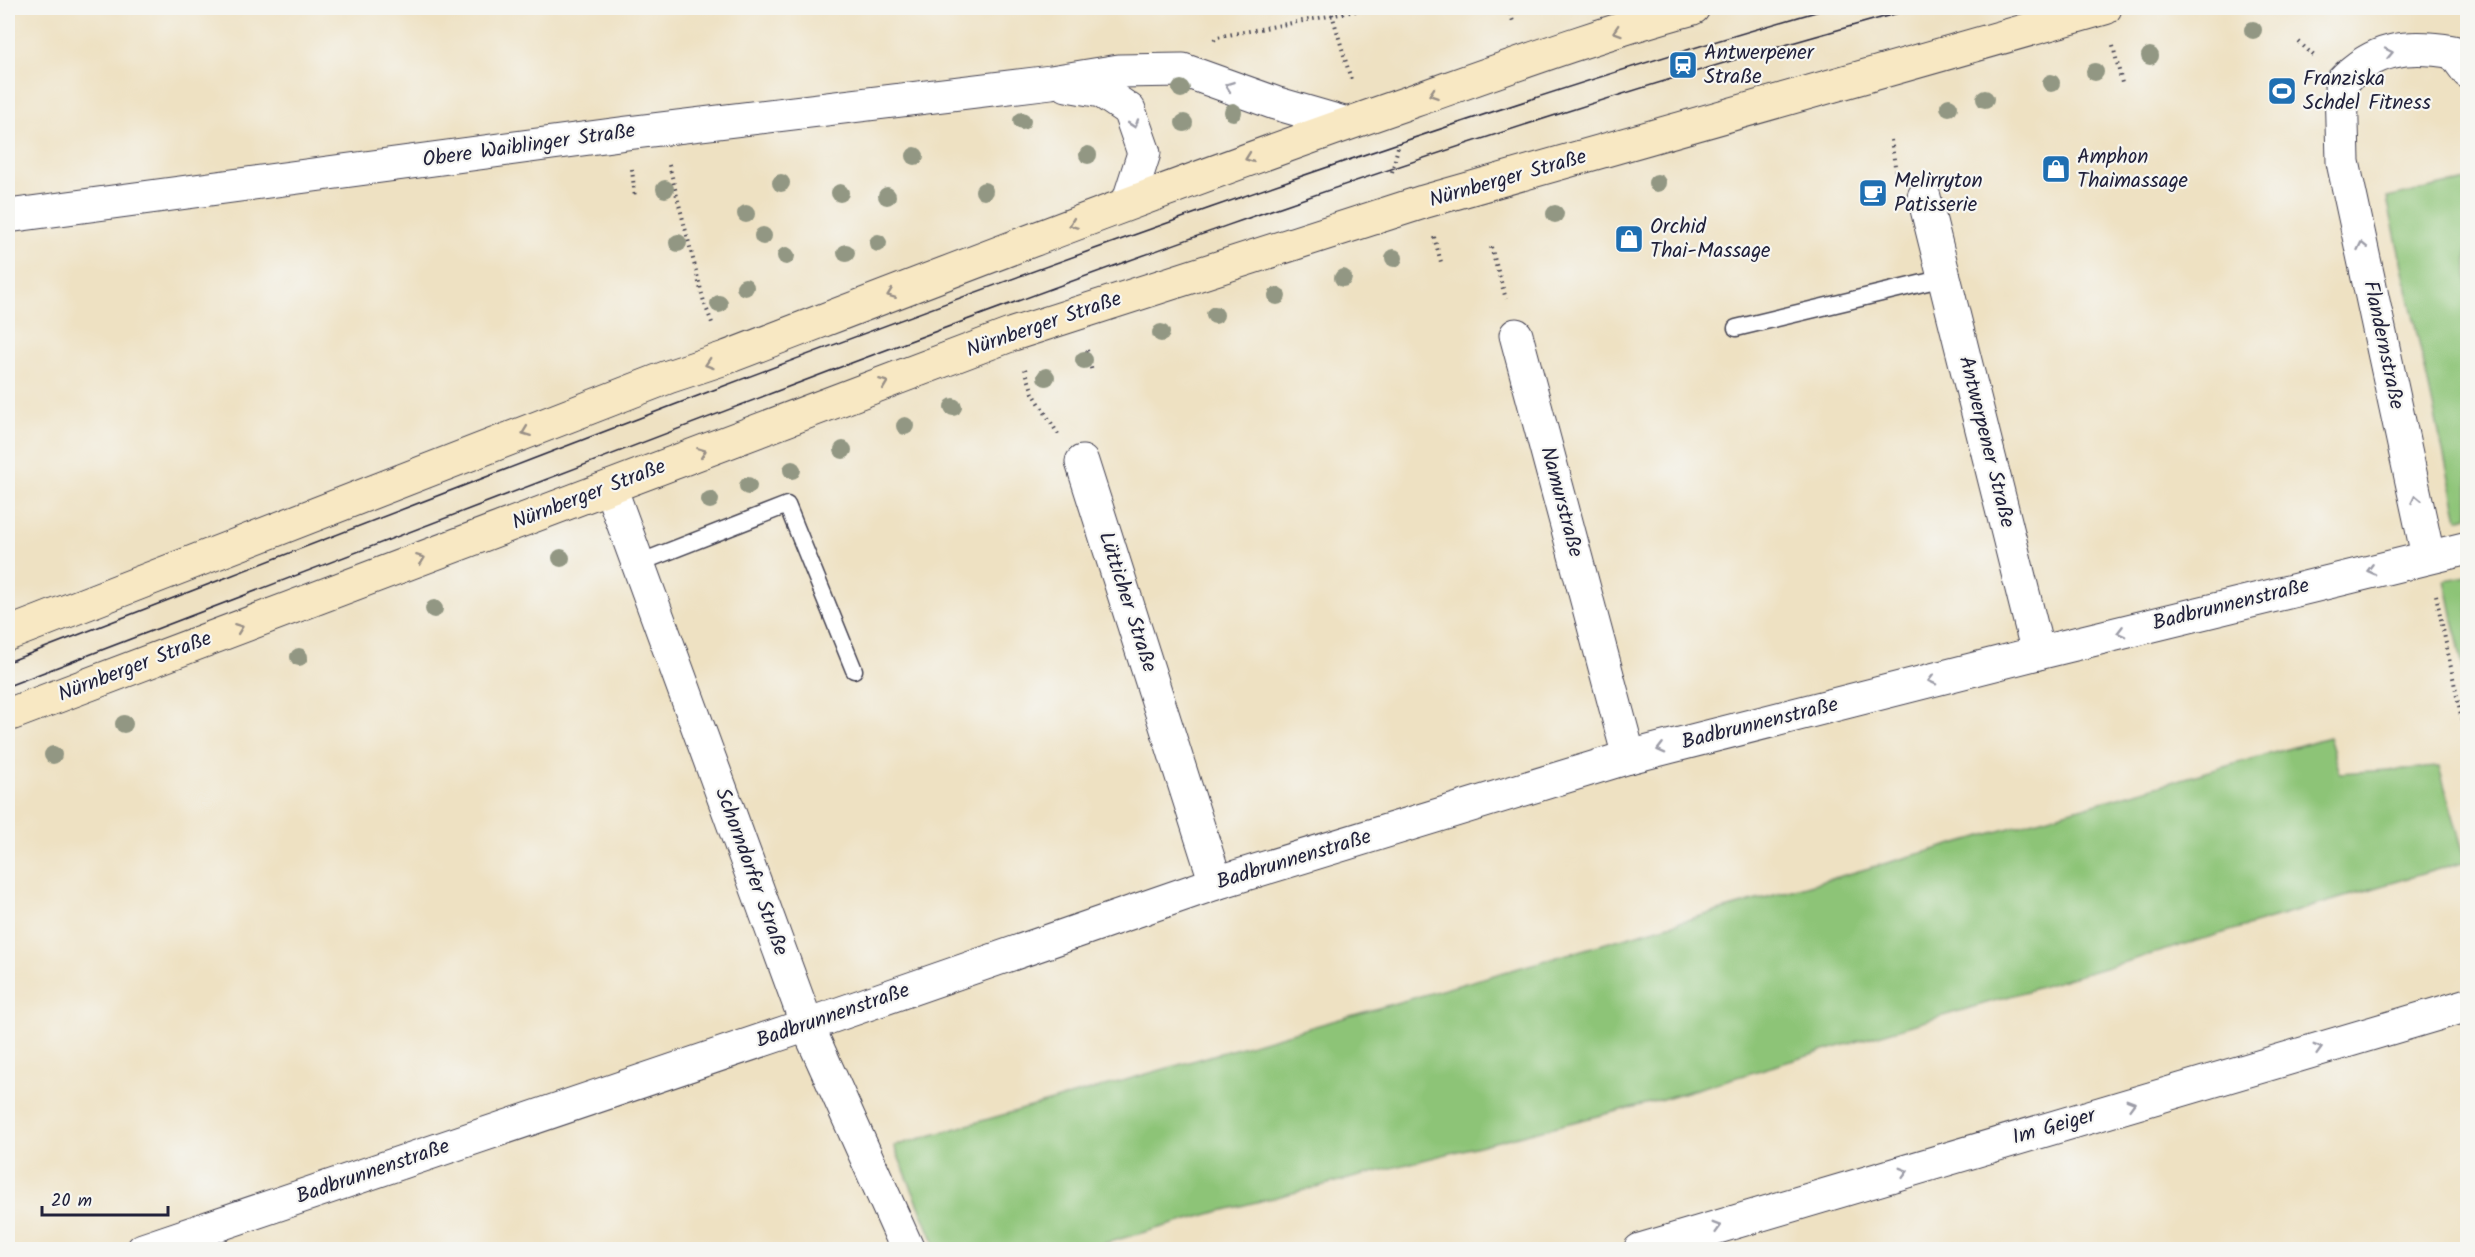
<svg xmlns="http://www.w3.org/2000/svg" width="2475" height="1257" font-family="Kalam,sans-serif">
	<rect width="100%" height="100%" fill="#f6f6f2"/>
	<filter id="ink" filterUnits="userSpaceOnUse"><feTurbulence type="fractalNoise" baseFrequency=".0167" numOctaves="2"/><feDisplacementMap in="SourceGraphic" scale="12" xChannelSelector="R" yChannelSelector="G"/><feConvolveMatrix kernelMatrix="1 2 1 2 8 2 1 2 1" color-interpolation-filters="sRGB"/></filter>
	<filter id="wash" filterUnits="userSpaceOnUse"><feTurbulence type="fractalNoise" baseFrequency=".008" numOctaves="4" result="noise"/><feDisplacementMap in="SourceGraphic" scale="24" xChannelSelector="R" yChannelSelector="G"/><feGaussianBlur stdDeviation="1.35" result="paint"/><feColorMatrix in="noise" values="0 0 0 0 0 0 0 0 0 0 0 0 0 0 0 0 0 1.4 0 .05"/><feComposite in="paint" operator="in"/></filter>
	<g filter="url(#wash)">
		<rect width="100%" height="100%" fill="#eee1c2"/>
		<g fill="#8dc477" stroke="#587359" stroke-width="1.5">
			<polygon points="2467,180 2468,516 2458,519 2387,198"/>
			<polygon points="2467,576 2468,576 2467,687 2445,580"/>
			<polygon points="2329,737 2340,773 2439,767 2466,861 1649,1103 1213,1213 1084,1249 937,1249 894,1146"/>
		</g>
	</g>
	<g filter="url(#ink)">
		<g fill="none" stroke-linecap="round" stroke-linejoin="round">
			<g stroke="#413f4f" stroke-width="19">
				<g id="lane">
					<polyline points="1736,328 1944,278"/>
					<polyline points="639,563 787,505 854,670"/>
				</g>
			</g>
			<g stroke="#413f4f" stroke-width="35">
				<g id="street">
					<polyline points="1067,85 1101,91 1129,110 1144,153 1128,203"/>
					<polyline points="1924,197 2038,653"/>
					<polyline points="8,216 627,133 1051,82 1119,71 1183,70 1275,103 1344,123"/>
					<polyline points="1516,335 1629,757"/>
					<polyline points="1082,462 1216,883"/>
					<polyline points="610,487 807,1025 908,1250"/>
					<path d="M2428,556L2343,162L2341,83C2373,48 2408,44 2453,52L2468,72"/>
					<polyline points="143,1250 807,1025 1216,883 1629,757 2038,653 2468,548"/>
					<polyline points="1640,1250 2468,1005"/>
				</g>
			</g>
			<g stroke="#413f4f" stroke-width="35">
				<g id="secondary">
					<path d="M8,634L668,377L725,358C954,270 1182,181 1413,101C1506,68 1598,34 1693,8"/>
					<polyline points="8,715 1013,334 1423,202 2105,8"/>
				</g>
			</g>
			<g stroke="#413f4f" stroke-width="4" stroke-dasharray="1.5 4.5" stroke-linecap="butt">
				<polyline points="1508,8 1514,24"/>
				<polyline points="1332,14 1352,83"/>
				<polyline points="1214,40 1217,37 1372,8"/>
				<polyline points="2299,42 2314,56"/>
				<polyline points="2113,46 2122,83"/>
				<polyline points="1891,140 1896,172"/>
				<polyline points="8,159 13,178"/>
				<polyline points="669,165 704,302 712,323"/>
				<polyline points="632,169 635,198"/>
				<polyline points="1392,172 1398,147"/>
				<polyline points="1434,237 1441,262"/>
				<polyline points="1491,247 1506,299"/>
				<polyline points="1087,350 1092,372"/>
				<polyline points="1025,369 1033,393 1058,434"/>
				<polyline points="2436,595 2468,750"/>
			</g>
			<use href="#lane" stroke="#fff" stroke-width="16"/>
			<use href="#street" stroke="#fff" stroke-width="33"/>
			<use href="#secondary" stroke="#f8e8c3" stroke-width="33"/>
			<g stroke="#22223b" stroke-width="1.5">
				<path d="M8,662C407,508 806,350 1210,208C1415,136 1621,67 1830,8"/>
				<path d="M8,686C188,617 369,548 550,478C1000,305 1451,134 1917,8"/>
			</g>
		</g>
		<g fill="#929783">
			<circle cx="2253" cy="30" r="9"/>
			<circle cx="2150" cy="56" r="9"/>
			<circle cx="2095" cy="72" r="9"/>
			<circle cx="2051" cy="83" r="9"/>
			<circle cx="1181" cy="89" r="9"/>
			<circle cx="1985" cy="99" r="9"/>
			<circle cx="1949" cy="107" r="9"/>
			<circle cx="1233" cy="112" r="9"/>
			<circle cx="1022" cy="121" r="9"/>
			<circle cx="1184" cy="123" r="9"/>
			<circle cx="1088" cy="155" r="9"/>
			<circle cx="915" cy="156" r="9"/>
			<circle cx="781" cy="183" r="9"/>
			<circle cx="1657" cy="183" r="9"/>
			<circle cx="665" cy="189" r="9"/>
			<circle cx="984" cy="191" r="9"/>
			<circle cx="840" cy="193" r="9"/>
			<circle cx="887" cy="196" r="9"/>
			<circle cx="746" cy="214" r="9"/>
			<circle cx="1555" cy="214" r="9"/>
			<circle cx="763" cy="236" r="9"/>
			<circle cx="678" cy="243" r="9"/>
			<circle cx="878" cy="243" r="9"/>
			<circle cx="846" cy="253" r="9"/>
			<circle cx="786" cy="256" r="9"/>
			<circle cx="1394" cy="258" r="9"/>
			<circle cx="1343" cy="278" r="9"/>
			<circle cx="745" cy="287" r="9"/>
			<circle cx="1277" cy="296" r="9"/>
			<circle cx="719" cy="304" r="9"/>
			<circle cx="1215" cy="315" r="9"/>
			<circle cx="1161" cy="333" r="9"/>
			<circle cx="1084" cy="360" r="9"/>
			<circle cx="1046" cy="377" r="9"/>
			<circle cx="953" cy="407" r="9"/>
			<circle cx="905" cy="426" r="9"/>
			<circle cx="843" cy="450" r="9"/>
			<circle cx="792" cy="470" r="9"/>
			<circle cx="748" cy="486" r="9"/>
			<circle cx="710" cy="500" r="9"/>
			<circle cx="561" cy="558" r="9"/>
			<circle cx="434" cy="609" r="9"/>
			<circle cx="299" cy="657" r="9"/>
			<circle cx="124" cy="724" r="9"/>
			<circle cx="53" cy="755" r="9"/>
		</g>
		<defs><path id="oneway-chevron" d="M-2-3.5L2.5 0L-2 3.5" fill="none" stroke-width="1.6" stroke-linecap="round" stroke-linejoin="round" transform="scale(1.5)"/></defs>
		<g stroke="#988f86">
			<use href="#oneway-chevron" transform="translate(1617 31) rotate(162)"/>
			<use href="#oneway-chevron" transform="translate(1433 94) rotate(161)"/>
			<use href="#oneway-chevron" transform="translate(1249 158) rotate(160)"/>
			<use href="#oneway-chevron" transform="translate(1073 224) rotate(159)"/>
			<use href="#oneway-chevron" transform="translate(891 294) rotate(159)"/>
			<use href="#oneway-chevron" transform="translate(709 364) rotate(162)"/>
			<use href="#oneway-chevron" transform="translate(884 383) rotate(-21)"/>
			<use href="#oneway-chevron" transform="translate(526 432) rotate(159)"/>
			<use href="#oneway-chevron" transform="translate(702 452) rotate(-21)"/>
			<use href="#oneway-chevron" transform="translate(421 559) rotate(-21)"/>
			<use href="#oneway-chevron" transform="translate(239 628) rotate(-21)"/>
		</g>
		<g stroke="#9c9ca7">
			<use href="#oneway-chevron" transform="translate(2389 53) rotate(-12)"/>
			<use href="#oneway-chevron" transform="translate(1229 86) rotate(-160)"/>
			<use href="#oneway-chevron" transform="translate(1134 124) rotate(71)"/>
			<use href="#oneway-chevron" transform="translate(2362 246) rotate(-102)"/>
			<use href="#oneway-chevron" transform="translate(2416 499) rotate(-102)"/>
			<use href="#oneway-chevron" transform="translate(2371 570) rotate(166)"/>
			<use href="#oneway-chevron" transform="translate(2121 632) rotate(166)"/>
			<use href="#oneway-chevron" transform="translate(1932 680) rotate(166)"/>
			<use href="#oneway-chevron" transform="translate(1661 749) rotate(166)"/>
			<use href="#oneway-chevron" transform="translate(2318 1049) rotate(-16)"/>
			<use href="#oneway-chevron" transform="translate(2131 1104) rotate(-16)"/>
			<use href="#oneway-chevron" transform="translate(1904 1172) rotate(-16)"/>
			<use href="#oneway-chevron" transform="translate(1717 1227) rotate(-16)"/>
		</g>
	</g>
	<defs>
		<g id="station-square" transform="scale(1.5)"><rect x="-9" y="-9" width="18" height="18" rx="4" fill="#1f6fb2" stroke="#f6f6f2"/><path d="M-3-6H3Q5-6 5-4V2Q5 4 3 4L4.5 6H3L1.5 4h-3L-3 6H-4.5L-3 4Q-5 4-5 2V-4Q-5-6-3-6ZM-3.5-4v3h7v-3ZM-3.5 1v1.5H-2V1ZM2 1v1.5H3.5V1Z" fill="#fff"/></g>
		<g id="stadium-square" transform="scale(1.5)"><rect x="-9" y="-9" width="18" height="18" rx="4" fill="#1f6fb2" stroke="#f6f6f2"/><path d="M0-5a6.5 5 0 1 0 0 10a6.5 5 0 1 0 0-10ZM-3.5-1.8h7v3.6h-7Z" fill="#fff"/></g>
		<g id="shop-square" transform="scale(1.5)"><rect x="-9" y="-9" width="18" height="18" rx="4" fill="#1f6fb2" stroke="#f6f6f2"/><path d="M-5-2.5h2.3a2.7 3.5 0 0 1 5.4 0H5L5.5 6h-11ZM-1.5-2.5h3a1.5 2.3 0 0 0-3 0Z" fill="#fff"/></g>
		<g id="cafe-square" transform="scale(1.5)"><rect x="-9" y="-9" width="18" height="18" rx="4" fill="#1f6fb2" stroke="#f6f6f2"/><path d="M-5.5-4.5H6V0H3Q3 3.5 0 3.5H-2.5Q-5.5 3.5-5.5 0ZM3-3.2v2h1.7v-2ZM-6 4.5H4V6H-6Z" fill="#fff"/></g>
	</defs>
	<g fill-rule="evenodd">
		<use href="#station-square" x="1683" y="65"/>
		<use href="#stadium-square" x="2282" y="91"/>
		<use href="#shop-square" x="2056" y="169"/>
		<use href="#cafe-square" x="1873" y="193"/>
		<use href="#shop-square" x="1629" y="239"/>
	</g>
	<g text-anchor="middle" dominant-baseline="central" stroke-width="4.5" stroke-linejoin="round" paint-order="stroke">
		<g font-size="21" fill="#22223b" stroke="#f6f6f2" text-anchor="start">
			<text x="1704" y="53">Antwerpener<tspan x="1704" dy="24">Straße</tspan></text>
			<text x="2303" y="79">Franziska<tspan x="2303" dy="24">Schdel Fitness</tspan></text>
			<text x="2077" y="157">Amphon<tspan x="2077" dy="24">Thaimassage</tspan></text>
			<text x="1894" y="181">Melirryton<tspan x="1894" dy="24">Patisserie</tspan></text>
			<text x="1650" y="227">Orchid<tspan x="1650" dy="24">Thai-Massage</tspan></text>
		</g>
		<g font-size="21" fill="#22223b" stroke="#f6f6f2">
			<text transform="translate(529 146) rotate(-8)">Obere Waiblinger Straße</text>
			<text transform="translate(1508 179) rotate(-16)">Nürnberger Straße</text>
			<text transform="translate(1044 325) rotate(-19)">Nürnberger Straße</text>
			<text transform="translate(2383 345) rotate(78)">Flandernstraße</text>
			<text transform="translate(1986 442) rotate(76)">Antwerpener Straße</text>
			<text transform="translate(589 495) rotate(-21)">Nürnberger Straße</text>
			<text transform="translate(1561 502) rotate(75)">Namurstraße</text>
			<text transform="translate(1127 602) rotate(72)">Lütticher Straße</text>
			<text transform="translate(2231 605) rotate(-14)">Badbrunnenstraße</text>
			<text transform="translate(135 667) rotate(-21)">Nürnberger Straße</text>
			<text transform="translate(1760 724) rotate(-14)">Badbrunnenstraße</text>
			<text transform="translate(1294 860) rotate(-17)">Badbrunnenstraße</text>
			<text transform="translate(751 872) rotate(70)">Schorndorfer Straße</text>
			<text transform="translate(833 1016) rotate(-19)">Badbrunnenstraße</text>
			<text transform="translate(2054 1127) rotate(-16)">Im Geiger</text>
			<text transform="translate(373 1172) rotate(-19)">Badbrunnenstraße</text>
		</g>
	</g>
	<rect width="2475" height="1257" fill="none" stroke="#f6f6f2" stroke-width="30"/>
	<path d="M42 1206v9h126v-9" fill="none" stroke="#22223b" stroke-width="3"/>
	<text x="51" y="1206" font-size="18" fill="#22223b" stroke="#f6f6f2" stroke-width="4.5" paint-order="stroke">20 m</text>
</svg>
